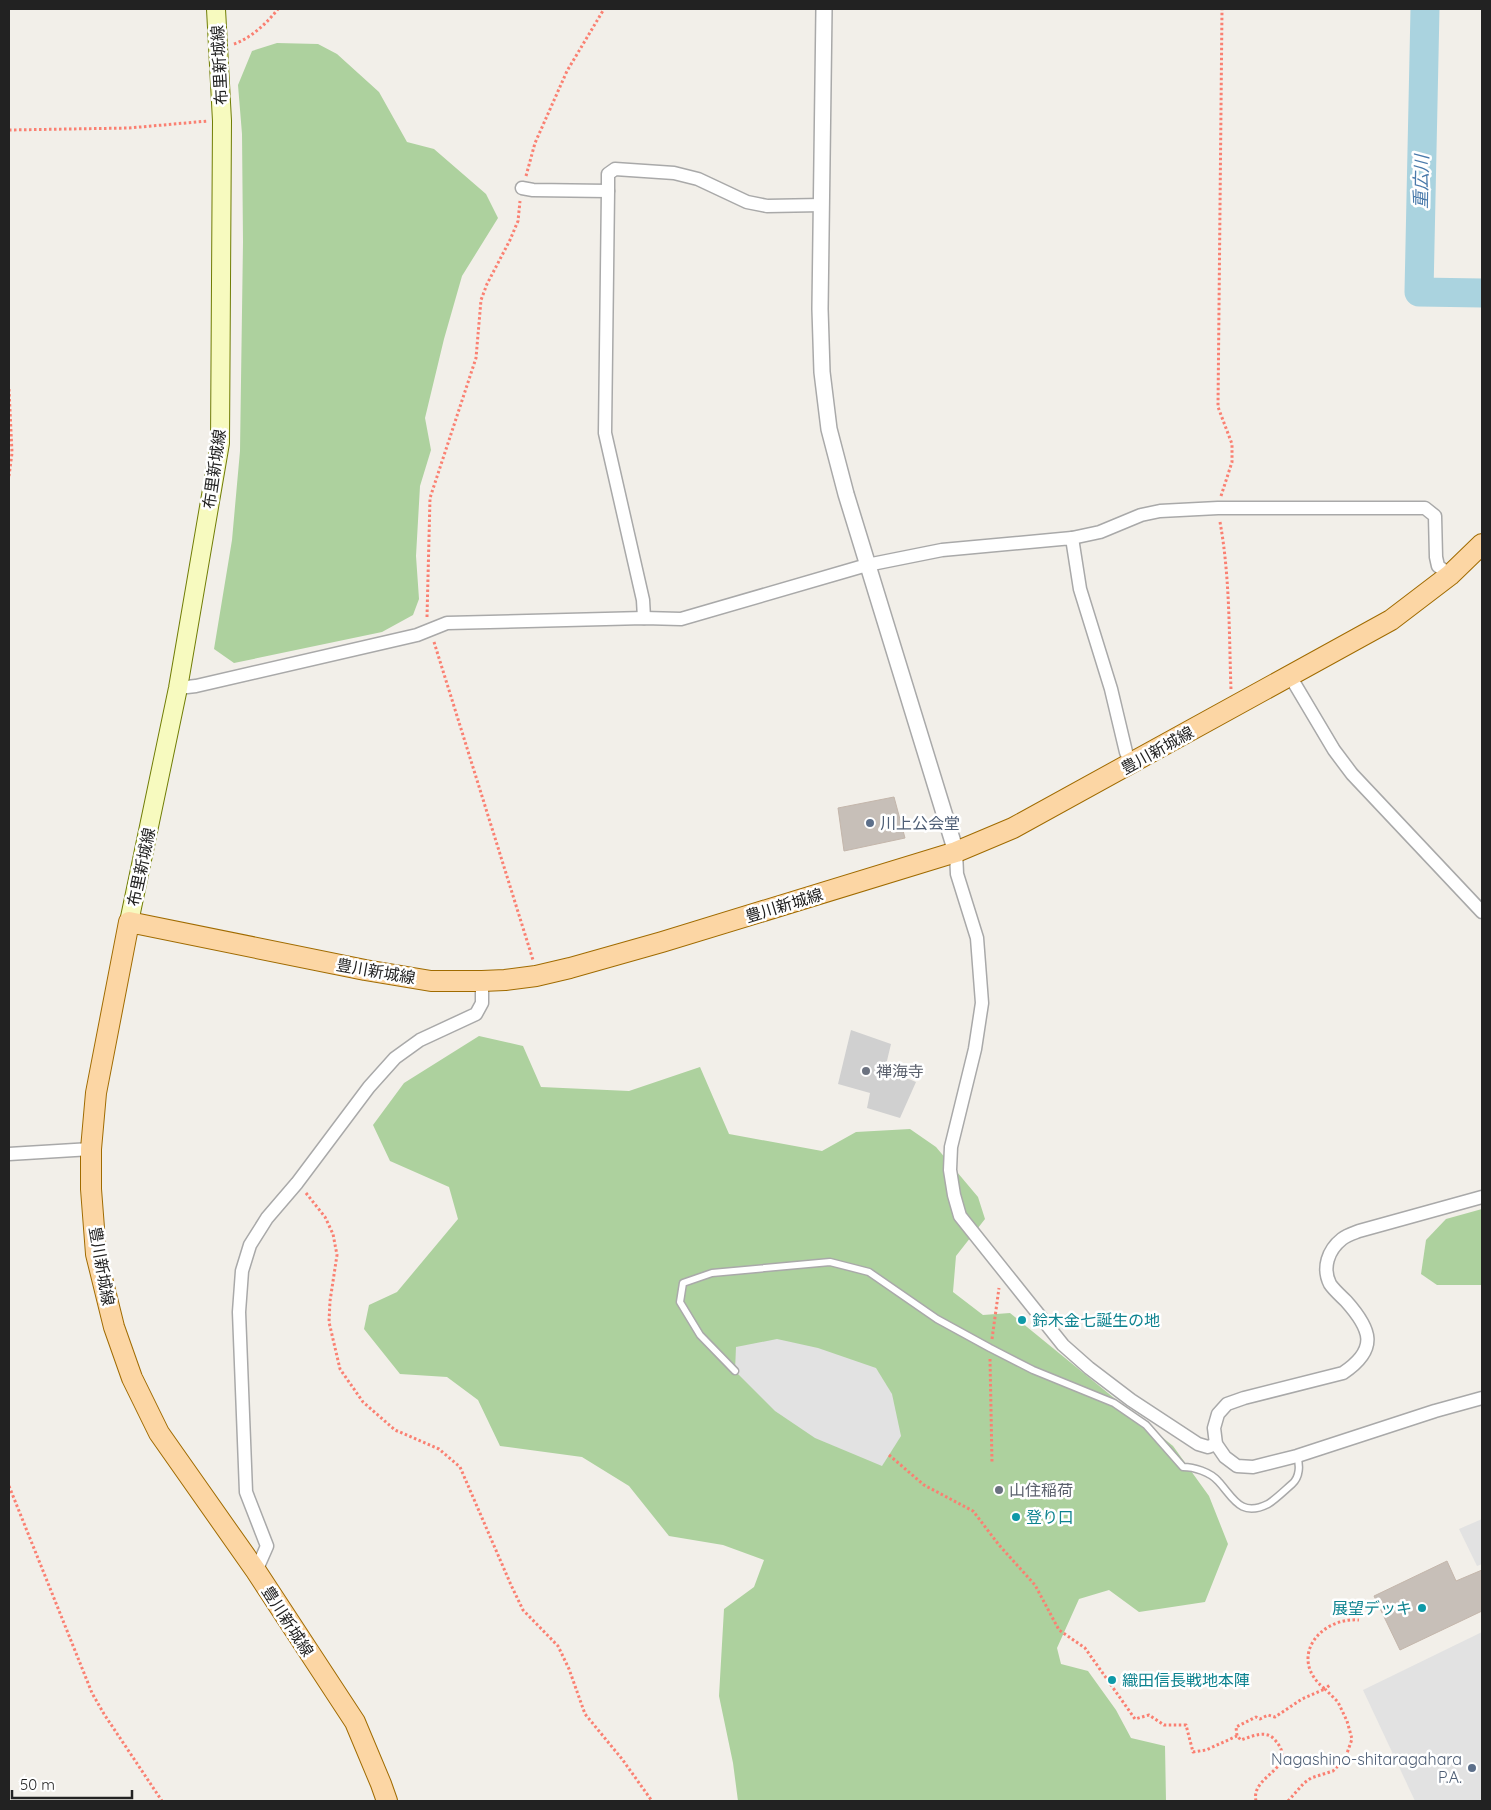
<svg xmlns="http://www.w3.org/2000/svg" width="1491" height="1810" font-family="Quicksand,'Noto Sans JP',sans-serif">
	<rect width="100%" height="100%" fill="#f2efe9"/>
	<polygon fill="#d0d0d0" points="851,1030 891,1044 885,1069 916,1082 900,1118 867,1108 870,1093 838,1084"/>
	<g fill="#add19e">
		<polygon points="277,43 318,44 337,54 379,92 407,142 434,149 486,194 498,218 462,276 444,339 425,418 431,450 420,486 416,556 419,599 413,615 382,632 234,663 214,649 232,540 240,451 243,242 242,134 238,85 252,51"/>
		<polygon points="479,1036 523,1046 541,1087 629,1091 700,1067 729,1134 822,1151 856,1132 910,1129 936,1147 978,1197 985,1219 956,1256 953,1292 983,1315 1010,1313 1173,1446 1209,1496 1228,1544 1205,1602 1139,1612 1109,1590 1079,1599 1057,1648 1061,1664 1088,1671 1116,1710 1131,1738 1165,1746 1166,1801 738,1801 733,1763 719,1696 724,1609 754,1587 764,1560 723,1545 669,1536 629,1486 582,1457 500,1446 478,1400 447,1377 400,1374 364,1329 369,1305 397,1292 458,1219 449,1187 390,1161 373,1125 404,1083"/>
		<polygon points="1482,1209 1482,1285 1437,1285 1421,1274 1426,1240 1446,1219"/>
	</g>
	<g fill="#e2e2e2">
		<polygon points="777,1339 818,1348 876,1368 892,1394 901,1436 882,1466 815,1438 775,1411 735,1371 736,1347"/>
		<polygon points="1482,1519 1482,1564 1477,1566 1459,1529"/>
		<polygon points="1482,1632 1482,1801 1415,1801 1363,1690"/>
	</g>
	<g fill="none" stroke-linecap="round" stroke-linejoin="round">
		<polyline stroke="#aad3df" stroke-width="29" points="1425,9 1419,292 1482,293"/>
	</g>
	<g fill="#c7bfb8" stroke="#c4b6ab">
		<polygon points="894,797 905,838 844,851 838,808"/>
		<polygon points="1447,1561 1456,1581 1482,1570 1482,1611 1400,1650 1374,1596"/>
	</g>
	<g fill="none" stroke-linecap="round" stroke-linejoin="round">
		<g stroke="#a9a9a9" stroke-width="9">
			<path id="service" d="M735,1371L700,1335L680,1302L683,1283L712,1273L830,1262L869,1272L937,1319L990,1348L1033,1370L1114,1403L1146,1425L1183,1467C1194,1467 1210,1472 1218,1481C1233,1497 1240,1518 1268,1504C1276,1499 1285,1490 1292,1484C1300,1477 1300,1465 1297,1456"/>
		</g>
		<g stroke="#a9a9a9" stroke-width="15">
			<g id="minor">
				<polyline points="522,188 533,190 608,191 608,174 615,169 674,173 698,179 747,202 767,206 822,205"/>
				<polyline points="608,191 605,433 643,600 644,618"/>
				<polyline points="1072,538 1100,532 1141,515 1160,511 1218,508 1425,508 1435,516 1436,557 1438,566 1450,575"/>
				<polyline points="1290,676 1334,750 1352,774 1482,912"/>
				<polyline points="178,688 196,686 417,635 447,623 644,618 681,619 867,565 942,550 1072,538 1080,589 1111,689 1126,752 1131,764"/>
				<polyline points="956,852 957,874 977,938 982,1003 975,1049 951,1147 950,1170 954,1195 960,1216 1063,1345 1089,1368 1131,1400 1198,1444 1208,1447 1216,1444"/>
				<polyline points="9,1154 91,1149"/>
				<path d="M1482,1197L1359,1231C1354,1233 1347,1235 1342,1239C1328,1250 1322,1268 1330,1284C1334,1290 1341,1296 1346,1301C1371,1329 1379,1349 1343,1373L1244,1398L1227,1404L1218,1414L1214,1428L1216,1444L1225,1457L1237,1466L1253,1467L1297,1456L1435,1411L1482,1398"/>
				<polyline points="256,1571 267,1546 246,1492 239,1312 242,1271 250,1245 267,1218 297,1183 369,1087 395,1058 420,1040 476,1014 482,1003 482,981"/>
			</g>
		</g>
		<g stroke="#a9a9a9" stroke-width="18">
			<polyline id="tertiary" points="824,9 820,309 822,372 829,429 846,494 956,852"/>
		</g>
		<g stroke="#707d05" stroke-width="20">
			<polyline id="secondary" points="129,922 178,688 220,443 222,121 216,9"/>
		</g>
		<g stroke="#a06b00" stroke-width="22">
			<polyline id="primary" points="387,1801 381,1784 355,1722 256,1571 159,1433 132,1378 114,1327 96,1254 91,1189 91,1149 96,1093 129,922 365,970 431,981 482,981 505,980 536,976 570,968 662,942 956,852 1013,828 1391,620 1450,575 1482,544"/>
		</g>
		<g stroke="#fa8072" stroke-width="3" stroke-dasharray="2.5 2.5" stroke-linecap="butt">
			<path d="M234,44C251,38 267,23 278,9"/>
			<polyline points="9,130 129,128 208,121"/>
			<polyline points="526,176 535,143 567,71 604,9"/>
			<polyline points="9,389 12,453 9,476"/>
			<polyline points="1221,496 1232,462 1232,444 1218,407 1222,9"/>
			<path d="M1220,522C1230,577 1229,634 1231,690"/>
			<polyline points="427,617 430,498 476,358 481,300 487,284 510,240 518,221 520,201"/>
			<polyline points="434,642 533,960"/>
			<polyline points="306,1193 325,1217 333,1234 337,1255 330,1301 329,1322 340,1369 363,1402 395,1430 439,1449 460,1467 511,1585 523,1610 558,1646 569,1669 585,1714 622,1759 652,1801"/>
			<polyline points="992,1339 999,1288"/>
			<polyline points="990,1359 992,1463"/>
			<polyline points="889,1455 924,1485 973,1511 999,1545 1035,1585 1059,1630 1085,1648 1135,1719 1149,1715 1164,1725 1186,1725 1193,1752 1206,1750 1237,1736"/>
			<polyline points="9,1486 92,1693 104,1714 162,1801"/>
			<path d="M1256,1801C1250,1774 1302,1769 1274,1739C1266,1730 1252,1736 1241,1740L1237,1736L1236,1727L1256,1717L1260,1719L1268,1715L1275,1717L1302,1699L1325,1689C1287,1659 1319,1617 1359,1620"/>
			<polyline points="1288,1801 1304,1783 1311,1778 1333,1771 1345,1759 1352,1739 1347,1721 1338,1702 1325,1689 1331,1684"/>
		</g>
		<use href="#service" stroke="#fff" stroke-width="6"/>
		<use href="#minor" stroke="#fff" stroke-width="12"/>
		<use href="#tertiary" stroke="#fff" stroke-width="15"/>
		<use href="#secondary" stroke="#f7fabf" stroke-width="18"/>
		<use href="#primary" stroke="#fcd6a4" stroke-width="20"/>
	</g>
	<g fill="#5c6f8a" stroke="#fff" stroke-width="2">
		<circle cx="870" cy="823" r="5"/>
		<circle cx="1472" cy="1768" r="5"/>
	</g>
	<g fill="#6b7280" stroke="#fff" stroke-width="2">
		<circle cx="866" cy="1071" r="5"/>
		<circle cx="999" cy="1490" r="5"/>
	</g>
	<g fill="#0f9aa8" stroke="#fff" stroke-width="2">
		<circle cx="1022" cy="1320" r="5"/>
		<circle cx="1016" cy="1517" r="5"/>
		<circle cx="1422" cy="1608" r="5"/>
		<circle cx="1112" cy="1680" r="5"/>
	</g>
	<g text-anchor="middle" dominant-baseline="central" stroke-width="5" stroke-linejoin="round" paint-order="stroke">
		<g font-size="16" fill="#222" stroke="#fff">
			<text transform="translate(219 65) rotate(-93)">布里新城線</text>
			<text transform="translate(214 469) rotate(-82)">布里新城線</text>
			<text transform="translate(1157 750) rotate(-29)">豊川新城線</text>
			<text transform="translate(141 867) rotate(-78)">布里新城線</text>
			<text transform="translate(784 905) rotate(-17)">豊川新城線</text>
			<text transform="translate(376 971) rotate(10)">豊川新城線</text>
			<text transform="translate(102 1266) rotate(80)">豊川新城線</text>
			<text transform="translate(288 1621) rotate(57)">豊川新城線</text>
		</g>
		<g font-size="16" fill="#4e5e75" stroke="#fff" text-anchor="start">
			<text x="880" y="823">川上公会堂</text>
			<text x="1462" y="1759" text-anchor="end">Nagashino-shitaragahara<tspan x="1462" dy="18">P.A.</tspan></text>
		</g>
		<g font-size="16" fill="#5b616d" stroke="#fff" text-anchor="start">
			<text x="876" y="1071">禅海寺</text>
			<text x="1009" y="1490">山住稲荷</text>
		</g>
		<g font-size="16" fill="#0d838f" stroke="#fff" text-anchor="start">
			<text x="1032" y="1320">鈴木金七誕生の地</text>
			<text x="1026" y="1517">登り口</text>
			<text x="1412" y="1608" text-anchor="end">展望デッキ</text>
			<text x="1122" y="1680">織田信長戦地本陣</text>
		</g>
		<g font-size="18" font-style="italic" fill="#4a7aab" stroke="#fff">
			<text transform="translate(1421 182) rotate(-89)">重広川</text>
		</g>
	</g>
	<rect width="1491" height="1810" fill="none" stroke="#222222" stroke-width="20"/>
	<path d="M12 1790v8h120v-8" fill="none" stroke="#222222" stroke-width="2.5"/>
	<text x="20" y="1790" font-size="15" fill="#222222" stroke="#ffffff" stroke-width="4" paint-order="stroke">50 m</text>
</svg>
